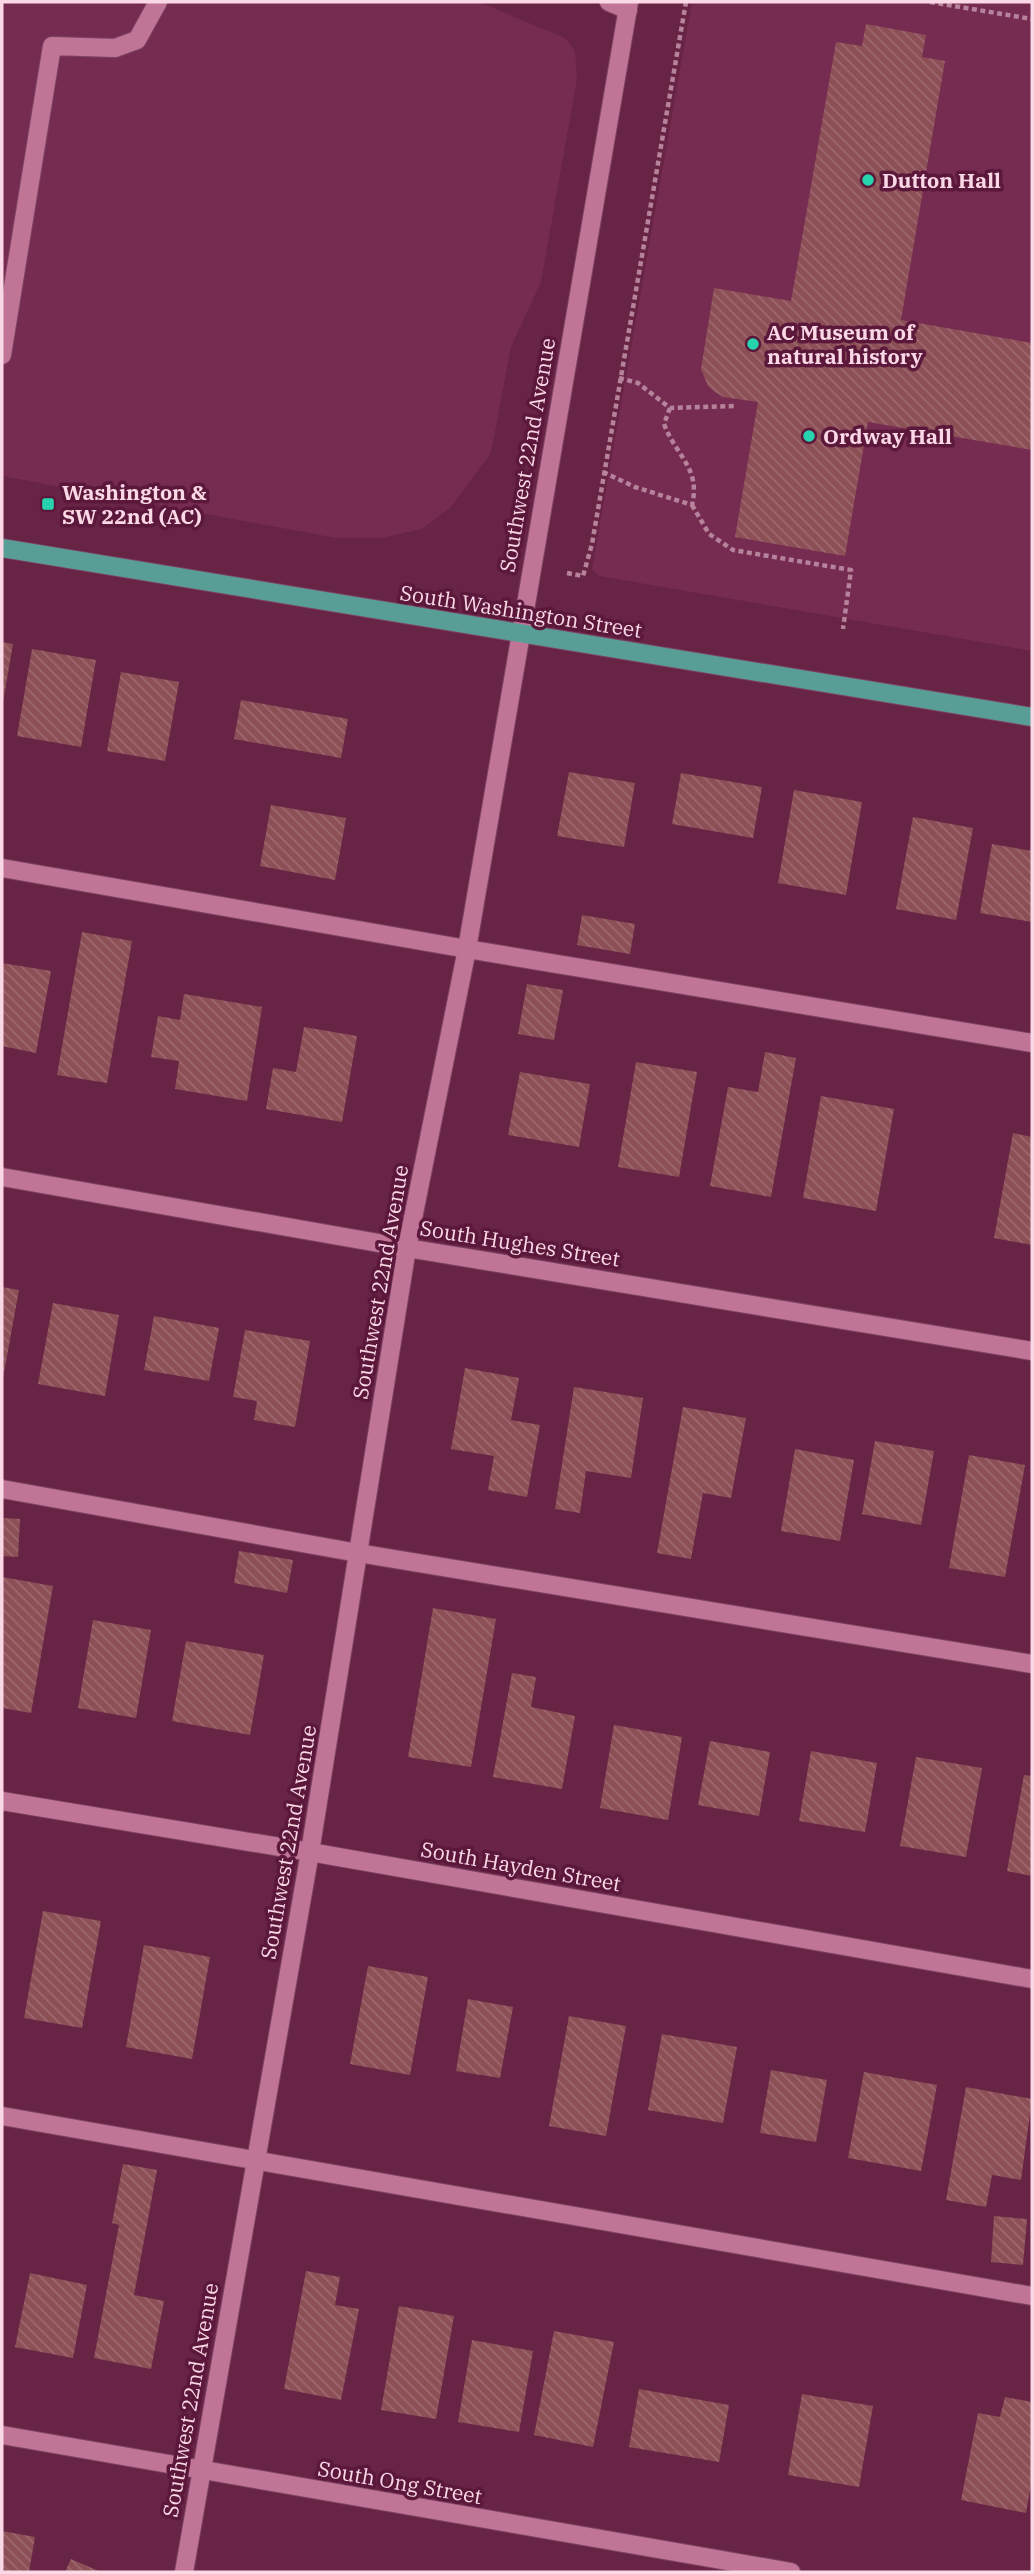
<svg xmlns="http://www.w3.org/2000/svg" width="1034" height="2574" font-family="'IBM Plex Serif',serif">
	<defs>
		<pattern id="building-back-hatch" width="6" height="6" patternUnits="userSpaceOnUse" patternTransform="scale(1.75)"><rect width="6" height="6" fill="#8c4f56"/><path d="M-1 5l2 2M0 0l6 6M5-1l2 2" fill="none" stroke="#9d686e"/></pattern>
	</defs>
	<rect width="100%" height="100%" fill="#682445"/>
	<g fill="#762b50">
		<polygon points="2,2 479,2 565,38 575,51 577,79 541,282 511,347 491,453 451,507 422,529 381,538 336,538 2,476"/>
		<polygon points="692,2 1032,2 1032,651 599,576 592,569"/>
	</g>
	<g fill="url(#building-back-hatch)">
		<polygon points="866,24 926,35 922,57 945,61 901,320 1032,343 1032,450 868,422 845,556 735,537 758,402 723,397 715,392 708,386 701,369 714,288 791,301 836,42 862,46"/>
		<polygon points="2,642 13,644 3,702 2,702"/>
		<polygon points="32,649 96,660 81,747 17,736"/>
		<polygon points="121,672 179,682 165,761 107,751"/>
		<polygon points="241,700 348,719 341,758 234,739"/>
		<polygon points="569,772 635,783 624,847 557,836"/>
		<polygon points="681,773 762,787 753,838 672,824"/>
		<polygon points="794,790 862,802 846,895 778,883"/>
		<polygon points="271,805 346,818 335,880 260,866"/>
		<polygon points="913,817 973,828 956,920 896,909"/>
		<polygon points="992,844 1032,851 1032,922 980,913"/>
		<polygon points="582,915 635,924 630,954 577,945"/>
		<polygon points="82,932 132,941 107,1083 57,1075"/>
		<polygon points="2,963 51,971 36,1053 2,1046"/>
		<polygon points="527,984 563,990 554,1040 518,1034"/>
		<polygon points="184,994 262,1007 247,1101 175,1089 179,1061 151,1057 158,1016 180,1020"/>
		<polygon points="304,1027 357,1036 342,1122 266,1109 273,1068 296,1072"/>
		<polygon points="765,1052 796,1058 771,1197 710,1186 728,1087 758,1092"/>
		<polygon points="636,1062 697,1072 679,1177 618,1167"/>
		<polygon points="520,1072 590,1084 579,1147 508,1135"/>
		<polygon points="821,1096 894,1109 876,1211 803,1198"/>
		<polygon points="1013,1133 1032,1137 1032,1245 994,1238"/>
		<polygon points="2,1287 19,1290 3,1378 2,1378"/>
		<polygon points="53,1303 119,1315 105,1396 38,1384"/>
		<polygon points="154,1316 219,1328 209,1381 144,1370"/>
		<polygon points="245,1330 310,1341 295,1427 254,1420 257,1401 233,1397"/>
		<polygon points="465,1368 519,1378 511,1420 540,1425 527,1497 488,1490 494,1456 451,1449"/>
		<polygon points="574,1387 643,1398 631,1478 586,1471 580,1513 555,1509"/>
		<polygon points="683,1407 746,1418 731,1498 703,1493 691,1559 657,1553"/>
		<polygon points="875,1441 934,1451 921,1525 862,1514"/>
		<polygon points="795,1449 854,1460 840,1541 781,1531"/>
		<polygon points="969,1455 1025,1465 1005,1577 949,1568"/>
		<polygon points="2,1518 20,1519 18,1557 2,1556"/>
		<polygon points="239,1551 293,1560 287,1593 234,1583"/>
		<polygon points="2,1577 53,1586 31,1713 2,1708"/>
		<polygon points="433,1608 496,1619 471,1767 408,1757"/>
		<polygon points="93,1620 151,1630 136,1718 78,1708"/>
		<polygon points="186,1641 264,1655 250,1735 172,1721"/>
		<polygon points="512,1673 536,1677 531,1707 575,1716 562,1789 493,1777"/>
		<polygon points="614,1725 682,1737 668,1820 600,1808"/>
		<polygon points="710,1741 770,1752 759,1816 698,1805"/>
		<polygon points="811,1751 877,1763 865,1832 799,1821"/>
		<polygon points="916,1757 982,1768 966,1857 900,1846"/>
		<polygon points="1024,1775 1032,1776 1032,1876 1007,1871"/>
		<polygon points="43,1911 101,1921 82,2028 24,2018"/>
		<polygon points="144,1945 210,1957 192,2059 126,2047"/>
		<polygon points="368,1966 428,1977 410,2075 350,2064"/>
		<polygon points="468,1999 513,2007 500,2078 456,2071"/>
		<polygon points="569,2016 626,2026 606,2136 549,2126"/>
		<polygon points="662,2034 737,2047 723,2123 648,2110"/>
		<polygon points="771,2070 827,2080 816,2142 760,2133"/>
		<polygon points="864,2072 937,2085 921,2171 848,2158"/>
		<polygon points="966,2087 1032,2099 1021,2180 992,2175 986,2207 946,2200"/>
		<polygon points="123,2164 157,2170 134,2295 164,2301 151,2369 94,2358 119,2225 112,2223"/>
		<polygon points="994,2216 1027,2219 1023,2265 991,2262"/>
		<polygon points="306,2271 340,2277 335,2305 359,2309 341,2400 284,2389"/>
		<polygon points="30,2273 87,2285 73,2358 15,2347"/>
		<polygon points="399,2306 454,2316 436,2419 381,2410"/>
		<polygon points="554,2331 614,2342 593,2447 534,2435"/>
		<polygon points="472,2340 533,2351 519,2432 458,2422"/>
		<polygon points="639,2389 729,2405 719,2462 629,2447"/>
		<polygon points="802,2394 873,2406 859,2487 788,2475"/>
		<polygon points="1005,2397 1032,2402 1032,2479 1026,2513 961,2500 978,2413 1000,2417"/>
		<polygon points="2,2531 35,2537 29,2572 2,2572"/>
		<polygon points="71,2559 101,2572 65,2572"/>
	</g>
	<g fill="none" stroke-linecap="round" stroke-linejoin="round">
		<g stroke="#7e4464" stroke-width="20">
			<g id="minor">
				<polyline points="609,2 628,10"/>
				<polyline points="2,355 52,46 115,48 137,40 158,2"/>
				<polyline points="2,868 467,949 1032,1043"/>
				<polyline points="2,1177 407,1248 1032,1351"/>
				<polyline points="2,1489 358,1553 1032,1664"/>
				<polyline points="2,1801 310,1852 1032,1979"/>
				<polyline points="2,2116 1032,2296"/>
				<polyline points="2,2435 791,2572"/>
				<polyline points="184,2572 310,1852 407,1248 467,949 629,2"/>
			</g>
		</g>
		<g stroke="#7e4464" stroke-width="20">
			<polyline id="major" points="2,548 1032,717"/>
		</g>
		<g stroke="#b6839a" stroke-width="4.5" stroke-dasharray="5 3.5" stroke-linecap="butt">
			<polyline points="930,2 1032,19"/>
			<polyline points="619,378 638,383 670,408 736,406"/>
			<path d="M603,472L635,487L692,505C701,468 676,456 664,424L670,408"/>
			<polyline points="692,505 709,534 733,550 851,570 843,629"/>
			<polyline points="567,573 583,576 592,544 686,2"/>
		</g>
		<use href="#minor" stroke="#c17596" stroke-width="18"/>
		<use href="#major" stroke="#589e97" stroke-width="18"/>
	</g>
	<g fill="#26d5ae" stroke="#5b183b" stroke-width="2.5">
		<circle cx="868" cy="180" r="7"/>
		<circle cx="753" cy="344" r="7"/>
		<circle cx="809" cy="436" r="7"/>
		<rect x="41" y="497" width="14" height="14" rx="3.5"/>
	</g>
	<g text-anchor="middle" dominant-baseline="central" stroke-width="7" stroke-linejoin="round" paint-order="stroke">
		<g font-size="21" font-weight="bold" fill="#fbd8e6" stroke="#5b183b" text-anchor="start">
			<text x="882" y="180">Dutton Hall</text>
			<text x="767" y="332">AC Museum of<tspan x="767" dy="24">natural history</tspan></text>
			<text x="823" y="436">Ordway Hall</text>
			<text x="62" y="492">Washington &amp;<tspan x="62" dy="24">SW 22nd (AC)</tspan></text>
		</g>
		<g font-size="21" fill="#fbd8e6" stroke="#5b183b">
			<text transform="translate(527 455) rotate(-80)">Southwest 22nd Avenue</text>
			<text transform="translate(521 611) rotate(9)">South Washington Street</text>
			<text transform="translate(520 1243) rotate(9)">South Hughes Street</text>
			<text transform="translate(380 1282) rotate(-80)">Southwest 22nd Avenue</text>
			<text transform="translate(288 1842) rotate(-80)">Southwest 22nd Avenue</text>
			<text transform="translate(521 1866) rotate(10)">South Hayden Street</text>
			<text transform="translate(190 2400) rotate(-80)">Southwest 22nd Avenue</text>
			<text transform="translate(400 2482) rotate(10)">South Ong Street</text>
		</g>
	</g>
	<rect width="1034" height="2574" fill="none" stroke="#fbd8e6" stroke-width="7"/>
</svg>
